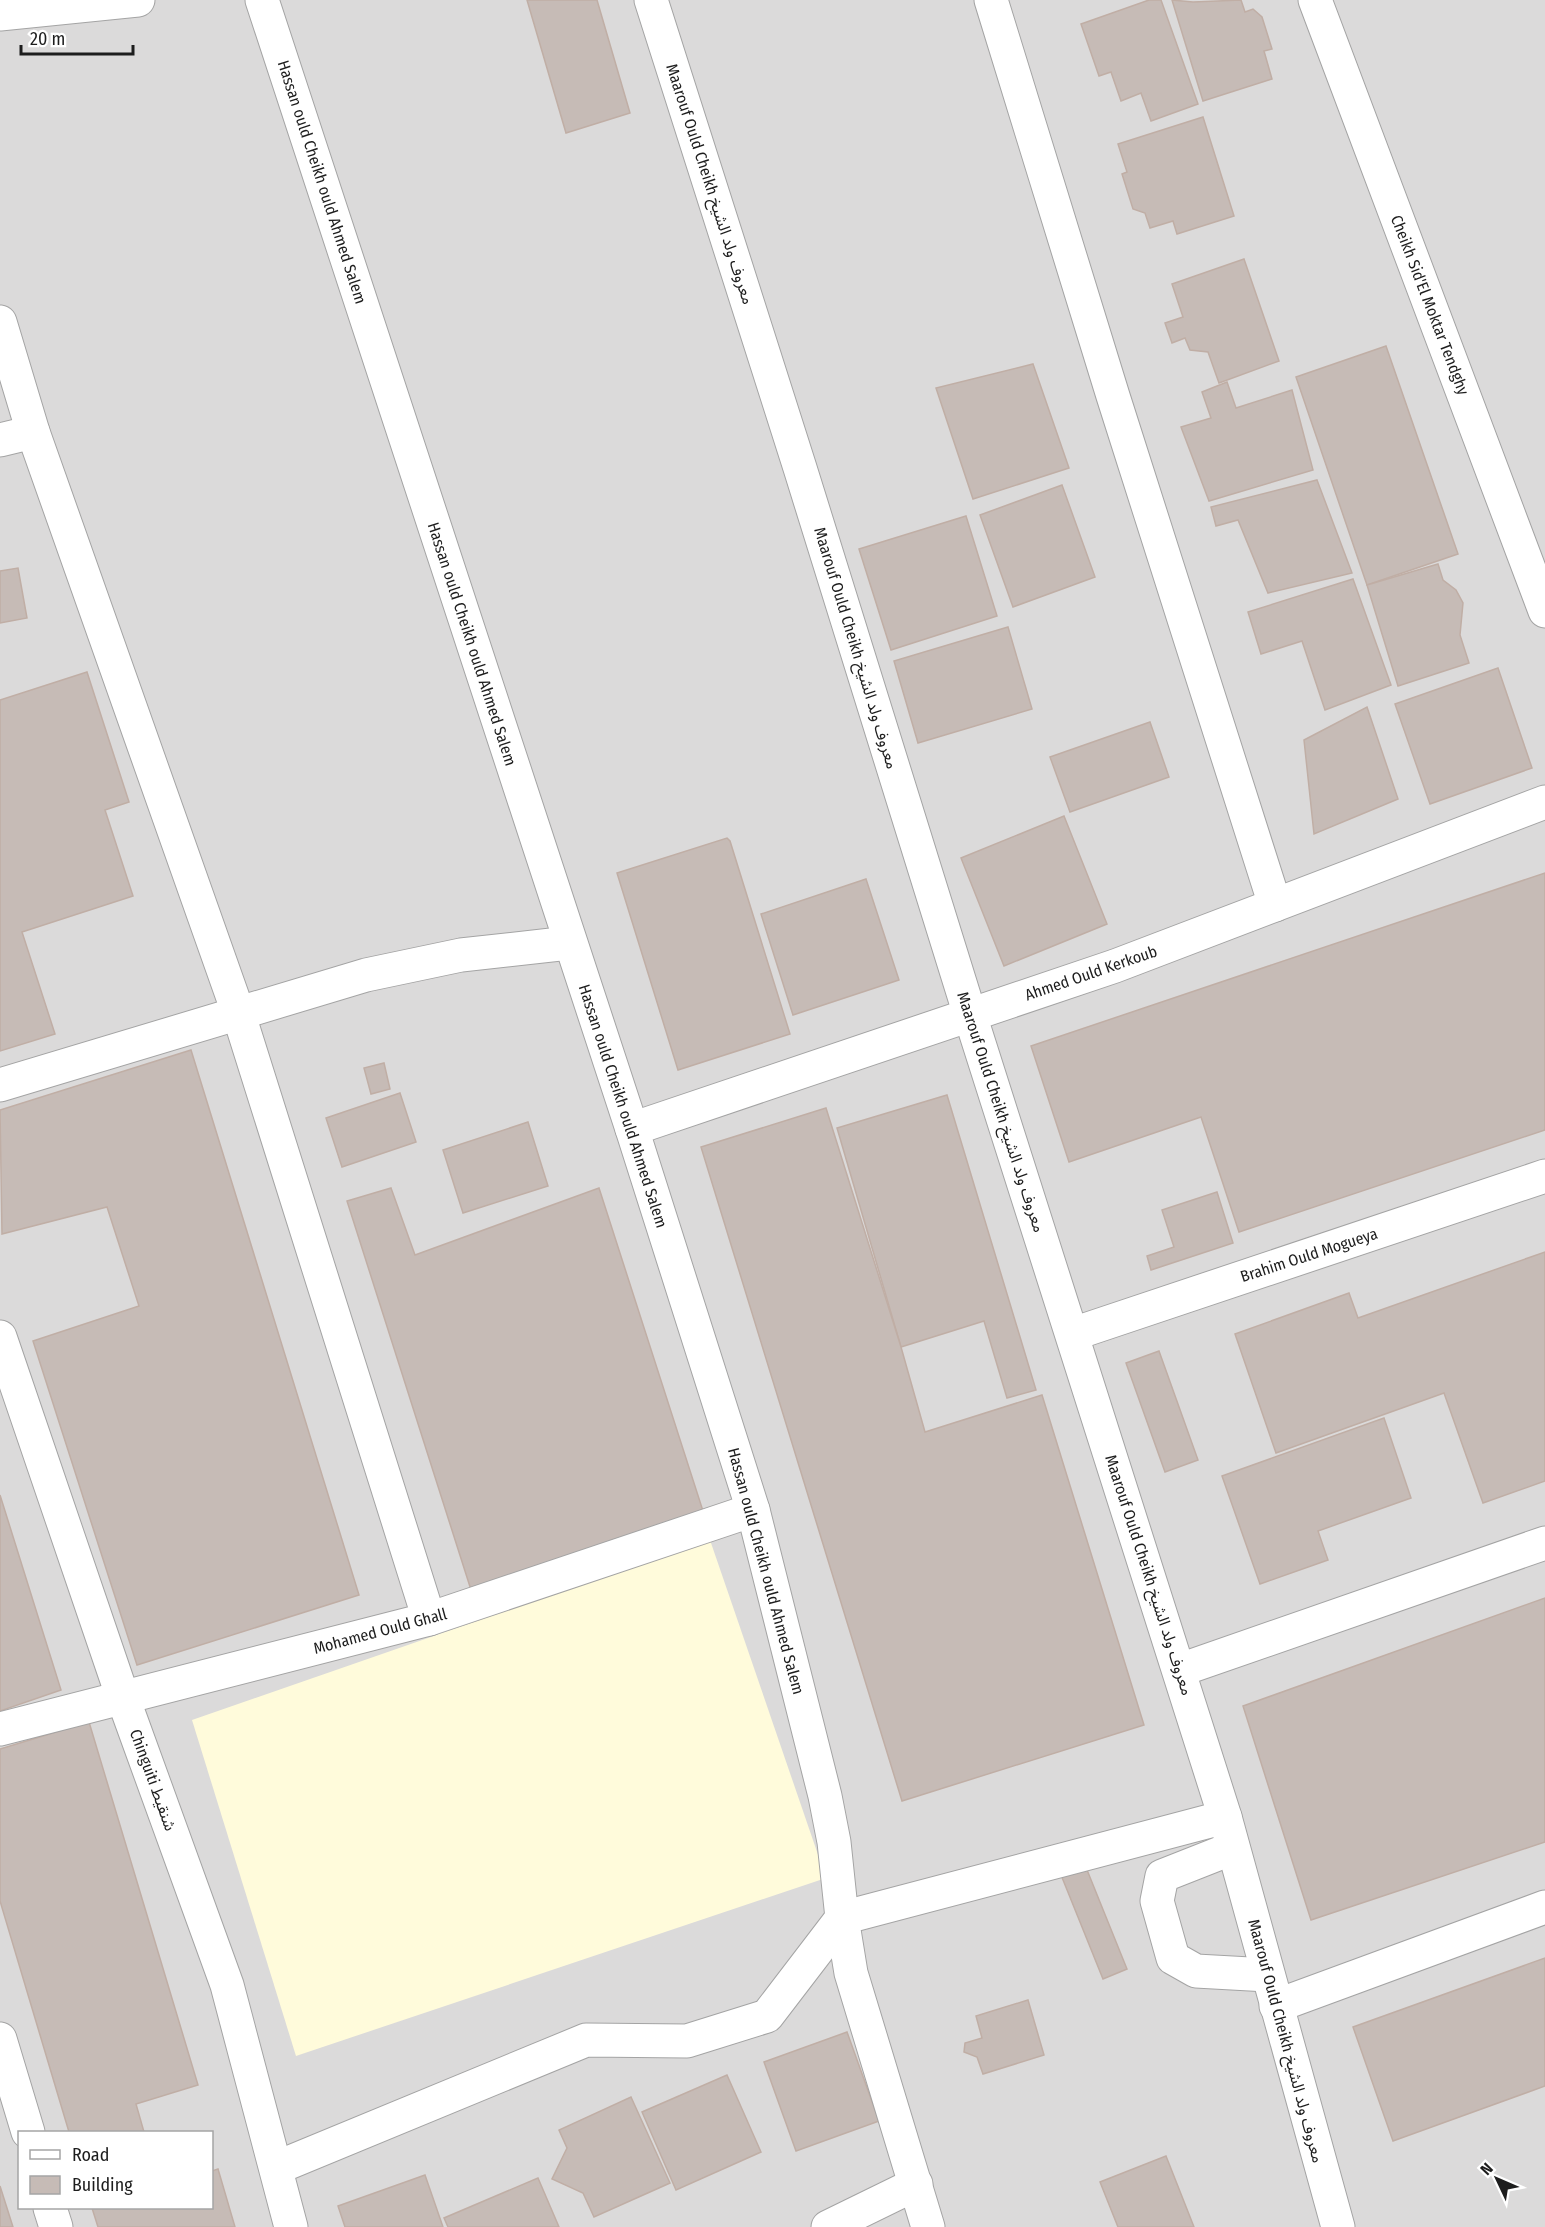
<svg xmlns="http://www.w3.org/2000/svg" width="1545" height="2227" font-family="'Fira Sans Condensed','Noto Sans Arabic',sans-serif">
	<rect width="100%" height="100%" fill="#eee9e3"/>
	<path fill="#dbdada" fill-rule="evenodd" d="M0,0H1545V2227H0ZM20,2132H212V2208H20Z"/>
	<polygon fill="#fffbdb" points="710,1540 826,1878 296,2056 192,1720"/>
	<g fill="#c6bbb6" stroke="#c0aea5" stroke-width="1.5">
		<polygon points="527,0 597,0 630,113 566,133"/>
		<polygon points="1149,0 1161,0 1198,104 1151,121 1141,93 1121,101 1111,72 1099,76 1081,24"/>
		<polygon points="1172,0 1193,2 1241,0 1245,12 1253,9 1262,17 1272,49 1264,51 1272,79 1203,101"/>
		<polygon points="1203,117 1234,216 1177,234 1173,221 1150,228 1145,213 1133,209 1122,174 1127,172 1118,144"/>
		<polygon points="1244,259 1279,361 1219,383 1208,352 1190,350 1185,338 1172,343 1165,323 1183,317 1172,284"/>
		<polygon points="1386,346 1458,554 1367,585 1296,377"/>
		<polygon points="1033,364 1069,468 973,499 936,388"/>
		<polygon points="1227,382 1236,408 1292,390 1313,470 1209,501 1181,427 1211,418 1202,392"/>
		<polygon points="1317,480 1352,573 1268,593 1238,520 1216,526 1211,507"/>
		<polygon points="1062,485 1095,577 1013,607 980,515"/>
		<polygon points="966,516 997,616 891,650 859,549"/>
		<polygon points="1438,564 1443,580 1456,590 1463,603 1460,635 1469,663 1398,686 1367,585"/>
		<polygon points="18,568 27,618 0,623 0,571"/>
		<polygon points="1353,579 1391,685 1325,710 1302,641 1261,654 1248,612"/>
		<polygon points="1008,627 1032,709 918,743 894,661"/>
		<polygon points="1498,668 1532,768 1430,804 1395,704"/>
		<polygon points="87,672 129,802 105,810 133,896 22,932 55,1034 0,1051 0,700"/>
		<polygon points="1367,707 1398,799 1314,834 1304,740"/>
		<polygon points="1150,722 1169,777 1070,812 1050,757"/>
		<polygon points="1064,816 1107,924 1004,966 961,858"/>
		<polygon points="727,838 730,841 790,1034 678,1070 617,873"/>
		<polygon points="1545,873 1545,1130 1239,1232 1201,1117 1069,1162 1031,1046"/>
		<polygon points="866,879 899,980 793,1015 761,914"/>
		<polygon points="191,1050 359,1595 137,1665 33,1341 139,1306 107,1207 2,1234 0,1110"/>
		<polygon points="384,1063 390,1089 371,1094 364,1068"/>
		<polygon points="400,1093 416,1142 342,1167 326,1118"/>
		<polygon points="947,1095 1036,1390 1007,1398 984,1321 901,1347 837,1128"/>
		<polygon points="826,1108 901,1347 925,1432 1042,1395 1144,1725 902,1801 701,1147"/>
		<polygon points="528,1122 548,1186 463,1213 443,1150"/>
		<polygon points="391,1188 415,1255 599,1188 703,1511 472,1593 347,1201"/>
		<polygon points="1217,1192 1233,1243 1151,1270 1147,1256 1174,1247 1162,1210"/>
		<polygon points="1545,1252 1545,1481 1483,1503 1444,1393 1276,1453 1235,1334 1349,1293 1358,1318"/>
		<polygon points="1159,1351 1198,1460 1165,1472 1126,1363"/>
		<polygon points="1384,1418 1411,1498 1318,1531 1328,1560 1260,1584 1222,1476"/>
		<polygon points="0,1495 61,1690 0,1711"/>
		<polygon points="1545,1598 1545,1842 1311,1920 1243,1706"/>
		<polygon points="89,1722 198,2085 136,2104 144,2132 69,2132 0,1901 0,1749"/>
		<polygon points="1083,1860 1127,1969 1103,1979 1059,1870"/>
		<polygon points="1545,1958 1545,2086 1393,2141 1353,2027"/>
		<polygon points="1028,2000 1044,2055 983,2074 977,2057 964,2052 965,2043 982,2038 976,2016"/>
		<polygon points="847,2032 879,2121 796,2151 764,2062"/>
		<polygon points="727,2075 761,2152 676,2190 642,2112"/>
		<polygon points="631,2097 670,2183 594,2217 583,2193 552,2179 567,2148 559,2130"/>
		<polygon points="1166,2156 1194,2227 1118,2227 1100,2182"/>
		<polygon points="218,2169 235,2227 98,2227 92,2208 212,2208 212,2171"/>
		<polygon points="425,2175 443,2227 345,2227 338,2206"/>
		<polygon points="538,2178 559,2227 448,2227 444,2218"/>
		<polygon points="0,2186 13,2227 0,2227"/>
	</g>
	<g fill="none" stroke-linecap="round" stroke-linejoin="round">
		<g stroke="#a4a4a4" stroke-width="35">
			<g id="minor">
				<polyline points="262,0 632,1129 753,1510 825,1796 834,1842 842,1918 851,1973 928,2227"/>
				<polyline points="651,0 800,468 970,1015 1225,1817 1338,2227"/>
				<polyline points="991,0 1113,396 1275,905"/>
				<polyline points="1315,0 1545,611"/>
				<polyline points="0,14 138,0"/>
				<polyline points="0,322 33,432 238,1012 429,1619"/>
				<polyline points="0,440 33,432"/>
				<polyline points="0,1085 366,975 461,955 569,943"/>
				<polyline points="632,1129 1115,966 1545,802"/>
				<polyline points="1073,1334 1545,1176"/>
				<polyline points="0,1337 123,1698 227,1985 291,2227"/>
				<polyline points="1180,1670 1545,1543"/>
				<polyline points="0,1729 429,1619 753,1510"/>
				<polyline points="1233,1848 1162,1876 1157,1901 1173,1958 1196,1971 1268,1975"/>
				<polyline points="1276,2006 1545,1907"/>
				<polyline points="0,2039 28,2132"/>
				<polyline points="276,2168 586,2040 687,2041 767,2016 842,1918 1225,1817"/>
				<polyline points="50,2208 56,2227"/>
				<polyline points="828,2227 916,2184"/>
			</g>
		</g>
		<use href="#minor" stroke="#fff" stroke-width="33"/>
	</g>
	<g text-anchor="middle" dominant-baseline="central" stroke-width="4.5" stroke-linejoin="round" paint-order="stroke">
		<g font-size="16" fill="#1d1d1d" stroke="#fff">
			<text transform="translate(322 182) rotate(72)">Hassan ould Cheikh ould Ahmed Salem</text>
			<text transform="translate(710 184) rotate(72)">Maarouf Ould Cheikh معروف ولد الشيخ</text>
			<text transform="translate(1430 305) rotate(69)">Cheikh Sid'El Moktar Tendghy</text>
			<text transform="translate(472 644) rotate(72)">Hassan ould Cheikh ould Ahmed Salem</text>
			<text transform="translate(856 648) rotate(73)">Maarouf Ould Cheikh معروف ولد الشيخ</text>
			<text transform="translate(1091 973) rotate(-19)">Ahmed Ould Kerkoub</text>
			<text transform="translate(623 1106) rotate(72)">Hassan ould Cheikh ould Ahmed Salem</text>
			<text transform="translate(1001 1112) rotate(72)">Maarouf Ould Cheikh معروف ولد الشيخ</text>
			<text transform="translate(1309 1255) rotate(-18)">Brahim Ould Mogueya</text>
			<text transform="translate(766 1571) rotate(75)">Hassan ould Cheikh ould Ahmed Salem</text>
			<text transform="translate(1149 1575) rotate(72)">Maarouf Ould Cheikh معروف ولد الشيخ</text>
			<text transform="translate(380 1631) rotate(-15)">Mohamed Ould Ghall</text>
			<text transform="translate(153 1780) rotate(70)">Chinguiti شنقيط</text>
			<text transform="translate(1286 2041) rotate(75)">Maarouf Ould Cheikh معروف ولد الشيخ</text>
		</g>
	</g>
	<rect x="18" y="2131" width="195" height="78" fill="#ffffff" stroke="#a5a5a5" stroke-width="1.5"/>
	<rect x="30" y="2150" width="30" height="9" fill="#ffffff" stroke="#a5a5a5" stroke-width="1.5"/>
	<text x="72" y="2161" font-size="18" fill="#1d1d1d">Road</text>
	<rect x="30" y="2176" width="30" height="18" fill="#c6bbb6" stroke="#a5a5a5" stroke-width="1.5"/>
	<text x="72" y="2191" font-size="18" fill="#1d1d1d">Building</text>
	<g transform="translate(1497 2179) rotate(314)" stroke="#ffffff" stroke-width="4.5" paint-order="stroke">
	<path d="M0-4.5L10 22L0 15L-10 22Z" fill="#1d1d1d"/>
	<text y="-9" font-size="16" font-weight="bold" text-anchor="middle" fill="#1d1d1d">N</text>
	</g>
	<path d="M21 45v9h112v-9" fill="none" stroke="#1d1d1d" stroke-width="3"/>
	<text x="30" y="45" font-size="18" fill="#1d1d1d" stroke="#ffffff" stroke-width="4.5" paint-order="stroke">20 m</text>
</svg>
